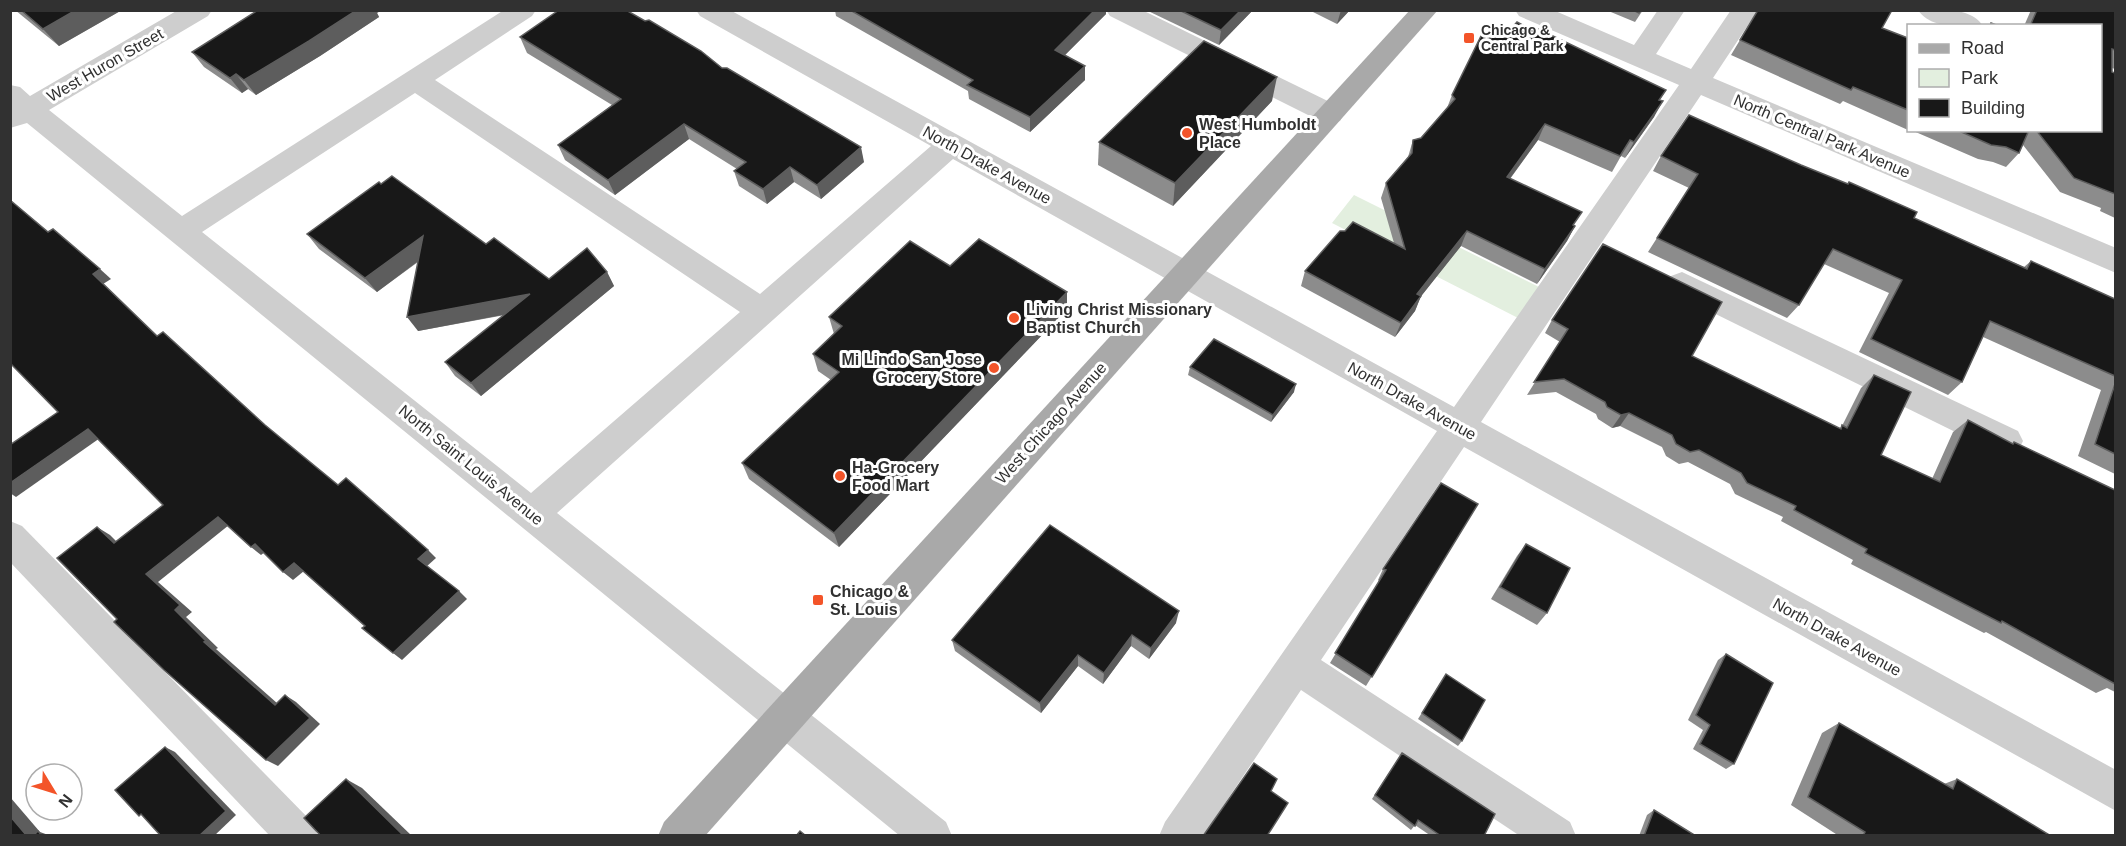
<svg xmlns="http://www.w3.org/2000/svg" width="2126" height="846" font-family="Helvetica,sans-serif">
	<rect width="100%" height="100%" fill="#fff"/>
	<polygon fill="#e3efdf" points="1354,195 1541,288 1520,319 1332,223"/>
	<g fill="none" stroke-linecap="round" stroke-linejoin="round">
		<g fill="#cecece" fill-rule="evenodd">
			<path d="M178,10H212L208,16L49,110L182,216L504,10H536L532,16L435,80L760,294L931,146L700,16L696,10H730L1454,407L1679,85L1519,16L1515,10H1553L1634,45L1658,10H1685L1656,54L1691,69L1731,10H1758L1713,78L2116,248V273L1701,95L1481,422L2116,770V811L1464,447L1321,660L1570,822L1576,836H1520L1301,690L1203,836H1159L1165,822L1437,431L953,159L557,513L946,822L952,836H900L27,123L10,128V85L20,87L30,96ZM415,93L740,312L531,493L202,232Z"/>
			<polygon points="1106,10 1142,10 1340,107 1344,114 1340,121 1330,124 1320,121 1110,16"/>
			<path d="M1918,10C1938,10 1971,6 1983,26C1963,26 1931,30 1918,10Z"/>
			<polygon points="1682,272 2018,431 2023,441 2018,451 2006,455 1994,451 1671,292 1667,284 1671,276"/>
			<polygon points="10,521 22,526 312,822 318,836 270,836 10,562"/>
		</g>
		<polygon fill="#a9a9a9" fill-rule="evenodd" points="1410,10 1438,10 705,836 658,836 664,822"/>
	</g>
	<g fill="#8c8c8c">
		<polygon points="15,10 122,10 59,46"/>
		<polygon points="835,10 1106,10 1106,14 1065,55 1085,66 1085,80 1030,132 969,99 968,91 836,16"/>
		<polygon points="1146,10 1253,10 1219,45"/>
		<polygon points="1309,10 1350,10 1337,24"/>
		<polygon points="1606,10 1643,10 1635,22"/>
		<polygon points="1758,10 1882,28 1908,38 1908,130 1843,101 1840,104 1731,55"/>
		<polygon points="2031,10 2115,10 2115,69 2112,68 2112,72 2115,73 2115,218 2100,211 2101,208 2060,192 2023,145 2019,153 2006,167 1993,162 1978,159 1911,130 2100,130 2100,26 2024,26"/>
		<polygon points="377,13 379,17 320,56 256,95 248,89 242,93 204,67 192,52"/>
		<polygon points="1511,29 1666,90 1660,100 1654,117 1625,158 1621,156 1612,172 1538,140 1510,179 1575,226 1567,241 1537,284 1461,246 1421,296 1415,311 1395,337 1301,286 1305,271 1394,243 1381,198 1386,183 1408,157 1413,140 1421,138 1447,108 1452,95 1491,38"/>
		<polygon points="520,37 722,68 864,162 821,199 794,182 767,204 739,186 734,171 737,169 689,139 615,195 565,160 558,145 612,105 527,53"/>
		<polygon points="1272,101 1173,206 1098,165 1099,142"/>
		<polygon points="1661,156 1914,218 2024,267 2031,261 2115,299 2115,474 2078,456 2101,390 1983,337 1962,382 1948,395 1859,352 1889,293 1824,264 1799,305 1787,318 1648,252 1689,188 1653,171"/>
		<polygon points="307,234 486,244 549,279 607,272 614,286 481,396 455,376 445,362 505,315 418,331 418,262 377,292 319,249"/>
		<polygon points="950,266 1067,309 839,547 749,479 742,463 831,380 818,371 813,354 834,334 829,317"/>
		<polygon points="1552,320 1692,356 1839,429 1842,426 1861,388 1874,375 1881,455 1932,479 1953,432 1968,420 2012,444 2014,442 2115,490 2115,692 2107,688 2096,693 1986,632 1984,633 1851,564 1853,560 1781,521 1783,517 1735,494 1730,484 1688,462 1679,464 1666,456 1662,447 1620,426 1612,428 1598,419 1596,414 1556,392 1527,395 1560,342 1545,333"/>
		<polygon points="1190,367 1294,392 1271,422 1188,375"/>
		<polygon points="1478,504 1366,686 1330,663 1379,581 1378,580 1383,569"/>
		<polygon points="1526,544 1547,613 1537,625 1491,599 1517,556"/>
		<polygon points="1176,623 1149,659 1131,646 1103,684 1078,666 1041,713 955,651 952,640"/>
		<polygon points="1726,654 1734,764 1726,769 1693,749 1703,730 1688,720 1718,660"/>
		<polygon points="1446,674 1462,741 1458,746 1418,719"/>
		<polygon points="1839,723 1944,784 1957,779 2051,836 1839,836 1791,805 1822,733"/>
		<polygon points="1402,753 1484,836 1431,836 1415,825 1411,830 1372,799"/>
		<polygon points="1654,810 1696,836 1639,836 1647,815"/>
	</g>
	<g fill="#5d5d5d">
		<polygon points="76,10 122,10 59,46 43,29"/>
		<polygon points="357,10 382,10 377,13 379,17 320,56 256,95 244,80"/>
		<polygon points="1095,10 1106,10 1106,14 1055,65 1055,50"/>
		<polygon points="1241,10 1253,10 1219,45 1221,30"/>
		<polygon points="1341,10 1350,10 1337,24"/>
		<polygon points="1085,66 1085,80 1030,132 1030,117"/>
		<polygon points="236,74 248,89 242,93 230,78"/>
		<polygon points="1277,77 1272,101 1173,206 1175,183"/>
		<polygon points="1663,101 1654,117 1625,158 1634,142"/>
		<polygon points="684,124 689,139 615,195 608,180"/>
		<polygon points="1545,124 1538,140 1500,192 1507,177"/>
		<polygon points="861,147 864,162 821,199 817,185"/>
		<polygon points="790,167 794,182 767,204 763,189"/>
		<polygon points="1575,226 1567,241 1537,284 1545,269"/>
		<polygon points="1467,231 1461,246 1411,309 1417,294"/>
		<polygon points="423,236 433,250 377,292 365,278"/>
		<polygon points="100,269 111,279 103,284 93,274"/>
		<polygon points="607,272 614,286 481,396 471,383"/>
		<polygon points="1067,292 1067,309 839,547 834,533"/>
		<polygon points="530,294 539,308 418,331 407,317"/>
		<polygon points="1421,296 1415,311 1395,337 1401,323"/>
		<polygon points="1296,384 1294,392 1271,422 1273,415"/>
		<polygon points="1629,413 1620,426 1612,428 1621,415"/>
		<polygon points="88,429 100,438 16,497 10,493 10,483"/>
		<polygon points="218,517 229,525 158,582 192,612 186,617 218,648 216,649 286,711 275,705 204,642 175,610 146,574"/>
		<polygon points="97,527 110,535 126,551 114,543"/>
		<polygon points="255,544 265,552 261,555 251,547"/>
		<polygon points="428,550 436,558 426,567 418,559"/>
		<polygon points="294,563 304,571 293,580 283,572"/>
		<polygon points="459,591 467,599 402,660 393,653"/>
		<polygon points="1179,611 1176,623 1149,659 1151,648"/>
		<polygon points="1132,635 1131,646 1103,684 1104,673"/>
		<polygon points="1078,655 1078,666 1041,713 1040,703"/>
		<polygon points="285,695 296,702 320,724 278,766 266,760"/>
		<polygon points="165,747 175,752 236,815 214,836 199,836"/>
		<polygon points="346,779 362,788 412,836 404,836"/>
		<polygon points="10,797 40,832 51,836 27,836 10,816"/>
	</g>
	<g fill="#181818" stroke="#5d5d5d" stroke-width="1.5">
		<polygon points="21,10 76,10 43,29"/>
		<polygon points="258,10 357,10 309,41 244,80 236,74 230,78 192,52"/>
		<polygon points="559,10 626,10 645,21 649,20 701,51 722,68 727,68 861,147 817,185 790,167 763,189 734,171 746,162 684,124 608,180 558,145 621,99 520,37"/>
		<polygon points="850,10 1095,10 1055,50 1085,66 1030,117 967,85 973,80"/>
		<polygon points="1179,10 1241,10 1221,30"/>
		<polygon points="1633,10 1641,10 1639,13"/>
		<polygon points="1758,10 1892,10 1882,28 1908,38 1908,110 1853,87 1851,90 1740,40"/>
		<polygon points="2037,10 2115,10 2115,50 2112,49 2112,72 2115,73 2115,194 2074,178 2036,130 2100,130 2100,26 2030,26"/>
		<polygon points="1517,22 1530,29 1532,26 1666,90 1659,100 1663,101 1634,142 1630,140 1620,156 1545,124 1507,177 1582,212 1573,225 1575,226 1545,269 1467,231 1417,294 1421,296 1401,323 1305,271 1340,231 1345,231 1353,222 1405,249 1386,183 1412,153 1413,140 1421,138 1455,99 1452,95 1482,34 1491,38 1502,25 1511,29"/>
		<polygon points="1991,23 1999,26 1990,26"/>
		<polygon points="1204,41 1277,77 1175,183 1099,142"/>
		<polygon points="1689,115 1801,165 1848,184 1849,182 1917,212 1914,218 2027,269 2031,261 2115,299 2115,376 1990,321 1962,382 1871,339 1902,280 1833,249 1799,305 1657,238 1698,174 1661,156"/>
		<polygon points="1957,130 2029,130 2019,153 2006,147 1991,145"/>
		<polygon points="392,176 486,244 494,238 549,279 587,248 607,272 471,383 445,362 530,294 407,317 423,236 365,278 307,234 379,182 381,184"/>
		<polygon points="10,200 48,232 53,229 100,269 93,274 157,336 163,332 265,425 338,485 346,478 428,550 418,559 459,591 393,653 362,628 365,626 294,563 283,572 255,544 251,547 218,517 146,574 180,605 175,610 206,641 204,642 275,705 285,695 310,718 266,760 164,670 114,622 117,619 57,558 97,527 114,543 163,505 88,429 10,483 10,445 58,412 10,363"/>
		<polygon points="979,239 1067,292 834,533 742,463 839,372 813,354 842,326 829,317 910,241 950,266"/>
		<polygon points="1603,244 1722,302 1692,356 1841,429 1842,425 1847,428 1874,375 1911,392 1881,455 1940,482 1968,420 2013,444 2014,442 2115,490 2115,684 2002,621 2001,623 1865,553 1867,549 1794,510 1796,506 1747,483 1741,473 1699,450 1690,452 1676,444 1672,435 1629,413 1621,415 1607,407 1605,402 1564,379 1534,382 1568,329 1552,320"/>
		<polygon points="1214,339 1296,384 1273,415 1190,367"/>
		<polygon points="2115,384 2115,454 2095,444"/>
		<polygon points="1441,483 1478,504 1372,677 1335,653 1386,570 1383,569"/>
		<polygon points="1050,525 1179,611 1151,648 1132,635 1104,673 1078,655 1040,703 952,640"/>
		<polygon points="1526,544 1570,568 1547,613 1500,587"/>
		<polygon points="1726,654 1773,683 1734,764 1700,744 1710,725 1696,715"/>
		<polygon points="1446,674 1485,700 1462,741 1422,713"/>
		<polygon points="1839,723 1953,789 1957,779 2051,836 1863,836 1865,832 1808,797"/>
		<polygon points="165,747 226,811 199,836 161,836 141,814 139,816 115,790"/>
		<polygon points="1402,753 1495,814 1484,836 1441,836 1418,820 1415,826 1375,795"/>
		<polygon points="1254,763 1277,779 1271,791 1288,803 1267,836 1203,836"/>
		<polygon points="346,779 404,836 321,836 304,818"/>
		<polygon points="1654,810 1696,836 1644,836"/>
		<polygon points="10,816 27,836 10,836"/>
		<polygon points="38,831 42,836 33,836"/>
		<polygon points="800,831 806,836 796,836"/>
	</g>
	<g fill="#f35429" stroke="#fff" stroke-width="2">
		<rect x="1463" y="32" width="12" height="12" rx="3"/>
		<circle cx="1187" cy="133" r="6"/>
		<circle cx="1014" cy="318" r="6"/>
		<circle cx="994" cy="368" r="6"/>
		<circle cx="840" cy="476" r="6"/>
		<rect x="812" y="594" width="12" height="12" rx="3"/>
	</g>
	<g text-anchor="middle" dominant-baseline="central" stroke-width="6" stroke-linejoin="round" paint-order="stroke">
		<g font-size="14" font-weight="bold" fill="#313131" stroke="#fff" text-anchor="start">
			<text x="1481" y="30">Chicago &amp;<tspan x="1481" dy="16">Central Park</tspan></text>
		</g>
		<g font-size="16" fill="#313131" stroke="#fff">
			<text transform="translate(105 65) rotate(-30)">West Huron Street</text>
			<text transform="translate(1822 136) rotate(23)">North Central Park Avenue</text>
			<text transform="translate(987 165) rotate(29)">North Drake Avenue</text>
			<text transform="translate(1412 401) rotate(29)">North Drake Avenue</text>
			<text transform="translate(1051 423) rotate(-48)">West Chicago Avenue</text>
			<text transform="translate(471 465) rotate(39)">North Saint Louis Avenue</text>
			<text transform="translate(1837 637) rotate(29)">North Drake Avenue</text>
		</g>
		<g font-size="16" font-weight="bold" fill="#313131" stroke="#fff" text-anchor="start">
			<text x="1199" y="124">West Humboldt<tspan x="1199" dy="18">Place</tspan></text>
			<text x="1026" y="309">Living Christ Missionary<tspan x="1026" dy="18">Baptist Church</tspan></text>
			<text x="982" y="359" text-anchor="end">Mi Lindo San Jose<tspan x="982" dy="18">Grocery Store</tspan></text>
			<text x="852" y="467">Ha-Grocery<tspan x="852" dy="18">Food Mart</tspan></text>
			<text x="830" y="591">Chicago &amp;<tspan x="830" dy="18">St. Louis</tspan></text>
		</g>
	</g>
	<rect width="2126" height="846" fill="none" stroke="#313131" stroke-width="24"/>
	<rect x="1907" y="24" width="195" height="108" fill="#ffffff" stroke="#adadad" stroke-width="1.5"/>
	<rect x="1919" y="44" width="30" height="9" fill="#a9a9a9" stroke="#adadad" stroke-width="1.5"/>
	<text x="1961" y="54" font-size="18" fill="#313131">Road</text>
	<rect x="1919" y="69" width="30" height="18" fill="#e3efdf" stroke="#adadad" stroke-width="1.5"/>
	<text x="1961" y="84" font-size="18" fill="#313131">Park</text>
	<rect x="1919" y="99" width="30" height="18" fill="#181818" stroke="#adadad" stroke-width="1.5"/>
	<text x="1961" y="114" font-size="18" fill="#313131">Building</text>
	<g transform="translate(54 792) rotate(128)"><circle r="28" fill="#ffffff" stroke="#adadad" stroke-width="1.5"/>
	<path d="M0-4.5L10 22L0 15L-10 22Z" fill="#f35429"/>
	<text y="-9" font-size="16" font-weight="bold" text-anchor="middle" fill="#313131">N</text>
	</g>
</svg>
